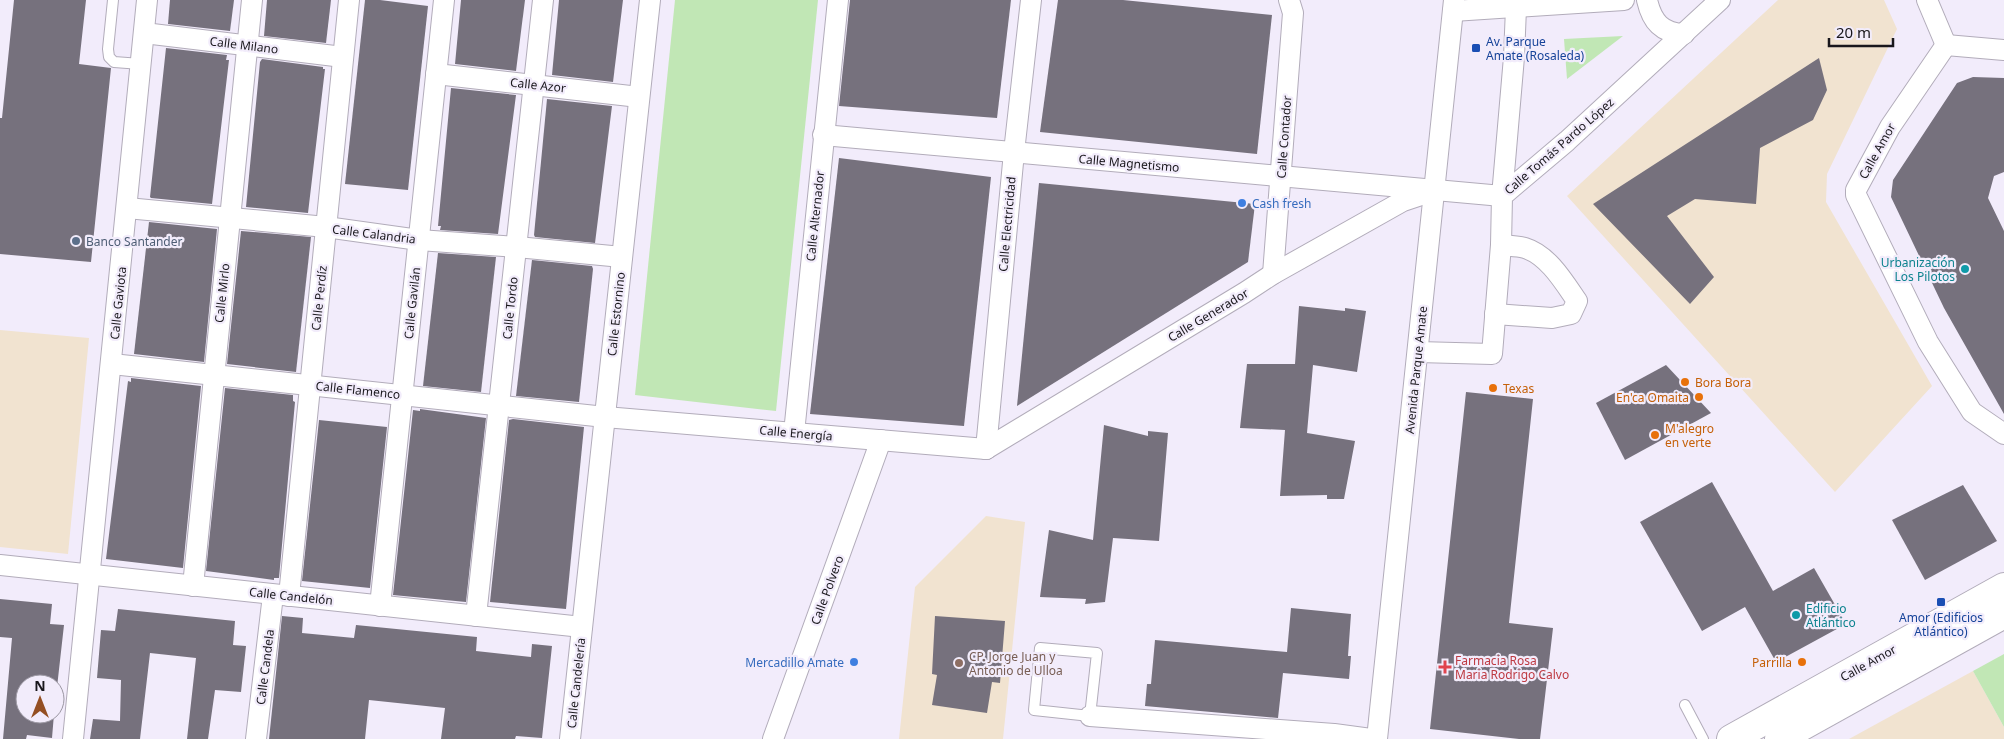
<svg xmlns="http://www.w3.org/2000/svg" width="2004" height="739" font-family="'Noto Sans',sans-serif">
	<rect width="100%" height="100%" fill="#f2ecfb"/>
	<g fill="#f1e3d0">
		<polygon points="1778,0 1884,0 1897,29 1827,174 1826,202 1932,386 1835,492 1567,196"/>
		<polygon points="0,330 89,338 68,554 0,547"/>
		<polygon points="986,516 1025,522 1003,739 899,739 915,587"/>
		<polygon points="1973,671 2004,727 2004,739 1849,739"/>
	</g>
	<g fill="#c1e7b5">
		<polygon points="675,0 818,0 776,411 635,395"/>
		<polygon points="1623,36 1567,79 1564,39"/>
		<polygon points="2004,654 2004,727 1973,671"/>
	</g>
	<g fill="#76717d">
		<polygon points="14,0 86,0 79,64 111,68 91,262 0,254 0,118 2,118"/>
		<polygon points="170,0 234,0 230,31 168,24"/>
		<polygon points="267,0 331,0 326,43 264,36"/>
		<polygon points="365,0 380,0 428,6 408,190 345,184"/>
		<polygon points="461,0 525,0 516,71 455,64"/>
		<polygon points="559,0 623,0 613,82 552,75"/>
		<polygon points="850,0 1011,0 997,118 839,106"/>
		<polygon points="1058,0 1123,0 1272,15 1257,154 1040,132"/>
		<polygon points="166,48 227,55 226,60 229,60 212,204 151,198 150,197"/>
		<polygon points="1819,58 1827,90 1813,120 1760,148 1756,204 1695,199 1667,216 1714,277 1690,304 1593,204"/>
		<polygon points="262,59 323,67 323,69 325,69 308,213 246,207 260,62"/>
		<polygon points="1973,77 2004,78 2004,172 1994,176 1988,198 2004,231 2004,414 1944,308 1891,197 1893,180 1957,83"/>
		<polygon points="451,88 516,95 498,234 440,230 441,226 438,226"/>
		<polygon points="547,99 612,106 595,243 535,237 534,235"/>
		<polygon points="839,158 991,177 964,426 810,414"/>
		<polygon points="1039,183 1255,204 1248,262 1017,406"/>
		<polygon points="149,222 217,229 204,362 134,354"/>
		<polygon points="241,231 311,237 296,372 227,364"/>
		<polygon points="438,253 496,257 481,392 423,386"/>
		<polygon points="532,260 592,266 593,269 579,402 516,396"/>
		<polygon points="1299,306 1345,311 1345,308 1366,311 1357,372 1313,365 1307,433 1355,441 1344,499 1327,499 1327,495 1280,496 1285,430 1240,428 1247,364 1295,364"/>
		<polygon points="1666,365 1711,413 1625,460 1596,403"/>
		<polygon points="131,378 201,386 183,568 106,559 128,381 131,382"/>
		<polygon points="225,388 293,395 293,401 295,402 279,578 274,578 274,580 206,571"/>
		<polygon points="1466,392 1533,399 1509,623 1553,628 1540,739 1519,739 1430,729"/>
		<polygon points="420,409 486,418 466,602 393,595 413,410 420,411"/>
		<polygon points="513,419 584,427 566,609 490,602 509,420"/>
		<polygon points="319,420 387,427 370,588 302,581"/>
		<polygon points="1104,425 1148,436 1148,431 1168,433 1159,541 1113,538 1105,602 1085,604 1086,599 1040,597 1049,530 1093,540"/>
		<polygon points="1712,482 1773,591 1814,568 1846,624 1776,662 1745,607 1702,631 1640,522"/>
		<polygon points="1963,485 1997,541 1925,580 1892,520"/>
		<polygon points="0,599 52,604 50,624 64,625 55,705 55,684 25,684 25,714 54,714 52,738 27,735 26,739 3,739 12,638 0,637"/>
		<polygon points="1291,608 1351,614 1348,656 1351,656 1349,679 1283,673 1278,718 1145,706 1147,684 1151,684 1155,640 1287,652"/>
		<polygon points="118,609 235,621 233,645 246,646 241,692 215,690 208,739 187,739 196,658 150,653 140,739 90,739 93,719 120,721 121,680 97,678 101,630 115,631"/>
		<polygon points="282,616 303,618 302,633 354,638 356,625 477,637 476,651 531,657 532,644 552,646 542,738 516,736 515,739 441,739 445,708 369,700 365,739 269,739"/>
		<polygon points="935,616 1005,621 1000,683 992,682 987,713 932,705 937,675 932,674"/>
	</g>
	<g fill="none" stroke-linecap="round" stroke-linejoin="round">
		<g stroke="#b2acba" stroke-width="12">
			<g id="lane">
				<polyline points="113,0 108,49 109,57 114,62 141,64"/>
				<polygon points="1040,648 1097,653 1090,716 1034,710"/>
				<polyline points="1685,705 1703,739"/>
			</g>
		</g>
		<g stroke="#b2acba" stroke-width="22">
			<g id="street">
				<path d="M1647,0C1652,22 1662,33 1684,34"/>
				<polyline points="1927,0 1946,45"/>
				<polyline points="1453,11 1624,0"/>
				<polyline points="144,33 343,57"/>
				<polyline points="1946,45 1890,127 1856,190 1856,195 1928,342 1972,412 2004,434"/>
				<polyline points="1946,45 2004,50"/>
				<polyline points="436,74 639,97"/>
				<polyline points="823,135 1502,196 1514,57 1516,8"/>
				<polyline points="127,208 326,227 419,240 517,247 622,257"/>
				<polyline points="1273,274 1293,13 1289,0"/>
				<path d="M1495,314L1552,318L1571,314L1577,301C1564,282 1548,255 1525,248C1518,246 1509,246 1501,245"/>
				<polyline points="1418,352 1492,354 1501,245 1502,196 1567,141 1720,0"/>
				<polyline points="112,364 605,417 986,449"/>
				<polyline points="794,433 838,0"/>
				<polyline points="986,449 1244,293 1273,274 1403,201 1427,193"/>
				<polyline points="986,449 1014,152 1031,0"/>
				<polyline points="0,565 582,627"/>
				<polyline points="193,586 252,0"/>
				<polyline points="289,596 349,0"/>
				<polyline points="380,606 444,0"/>
				<polyline points="476,616 543,0"/>
				<polyline points="1090,716 1334,734 1371,739"/>
				<polyline points="73,739 147,0"/>
				<polyline points="256,739 273,595"/>
				<polyline points="570,739 650,0"/>
				<polyline points="773,739 881,440"/>
				<polyline points="1377,739 1454,0"/>
			</g>
		</g>
		<g stroke="#b2acba" stroke-width="30">
			<g id="primary">
				<polyline points="1731,739 2004,587"/>
				<polyline points="1779,739 2004,614"/>
			</g>
		</g>
		<use href="#lane" stroke="#fff" stroke-width="10"/>
		<use href="#street" stroke="#fff" stroke-width="20"/>
		<use href="#primary" stroke="#fff" stroke-width="28"/>
	</g>
	<g fill="#1a4fb4" stroke="#f2ecfb" stroke-width="2">
		<rect x="1471" y="43" width="10" height="10" rx="2.5"/>
		<rect x="1936" y="597" width="10" height="10" rx="2.5"/>
	</g>
	<g fill="#3f7fe0" stroke="#f2ecfb" stroke-width="2">
		<circle cx="1242" cy="203" r="5"/>
		<circle cx="854" cy="662" r="5"/>
	</g>
	<circle fill="#5c6f8a" stroke="#f2ecfb" stroke-width="2" cx="76" cy="241" r="5"/>
	<g fill="#0f9aa8" stroke="#f2ecfb" stroke-width="2">
		<circle cx="1965" cy="269" r="5"/>
		<circle cx="1796" cy="615" r="5"/>
	</g>
	<g fill="#e8710a" stroke="#f2ecfb" stroke-width="2">
		<circle cx="1685" cy="382" r="5"/>
		<circle cx="1493" cy="388" r="5"/>
		<circle cx="1699" cy="397" r="5"/>
		<circle cx="1655" cy="435" r="5"/>
		<circle cx="1802" cy="662" r="5"/>
	</g>
	<circle fill="#8d6e63" stroke="#f2ecfb" stroke-width="2" cx="959" cy="663" r="5"/>
	<path fill="#e0444e" stroke="#f2ecfb" stroke-width="2" d="M1442.5 659.5h5v5h5v5h-5v5h-5v-5h-5v-5h5z"/>
	<g text-anchor="middle" dominant-baseline="central" stroke-width="4.5" stroke-linejoin="round" paint-order="stroke">
		<g font-size="12" fill="#164399" stroke="#f2ecfb" text-anchor="start">
			<text x="1486" y="41">Av. Parque<tspan x="1486" dy="14">Amate (Rosaleda)</tspan></text>
			<text x="1941" y="617" text-anchor="middle">Amor (Edificios<tspan x="1941" dy="14">Atlántico)</tspan></text>
		</g>
		<g font-size="12" fill="#19171c" stroke="#f2ecfb">
			<text transform="translate(244 45) rotate(7)">Calle Milano</text>
			<text transform="translate(538 85) rotate(6)">Calle Azor</text>
			<text transform="translate(1284 137) rotate(-86)">Calle Contador</text>
			<text transform="translate(1559 146) rotate(-41)">Calle Tomás Pardo López</text>
			<text transform="translate(1877 151) rotate(-61)">Calle Amor</text>
			<text transform="translate(1129 163) rotate(5)">Calle Magnetismo</text>
			<text transform="translate(815 216) rotate(-84)">Calle Alternador</text>
			<text transform="translate(1007 224) rotate(-85)">Calle Electricidad</text>
			<text transform="translate(374 234) rotate(7)">Calle Calandria</text>
			<text transform="translate(222 293) rotate(-84)">Calle Mirlo</text>
			<text transform="translate(319 298) rotate(-84)">Calle Perdíz</text>
			<text transform="translate(118 303) rotate(-84)">Calle Gaviota</text>
			<text transform="translate(412 303) rotate(-84)">Calle Gavilán</text>
			<text transform="translate(510 308) rotate(-84)">Calle Tordo</text>
			<text transform="translate(616 314) rotate(-84)">Calle Estornino</text>
			<text transform="translate(1208 315) rotate(-31)">Calle Generador</text>
			<text transform="translate(1416 370) rotate(-84)">Avenida Parque Amate</text>
			<text transform="translate(358 390) rotate(6)">Calle Flamenco</text>
			<text transform="translate(796 433) rotate(5)">Calle Energía</text>
			<text transform="translate(827 590) rotate(-70)">Calle Polvero</text>
			<text transform="translate(291 596) rotate(6)">Calle Candelón</text>
			<text transform="translate(1868 663) rotate(-29)">Calle Amor</text>
			<text transform="translate(265 667) rotate(-83)">Calle Candela</text>
			<text transform="translate(576 683) rotate(-84)">Calle Candelería</text>
		</g>
		<g font-size="12" fill="#366cbe" stroke="#f2ecfb" text-anchor="start">
			<text x="1252" y="203">Cash fresh</text>
			<text x="844" y="662" text-anchor="end">Mercadillo Amate</text>
		</g>
		<g font-size="12" fill="#4e5e75" stroke="#f2ecfb" text-anchor="start">
			<text x="86" y="241">Banco Santander</text>
		</g>
		<g font-size="12" fill="#0d838f" stroke="#f2ecfb" text-anchor="end">
			<text x="1955" y="262">Urbanización<tspan x="1955" dy="14">Los Pilotos</tspan></text>
			<text x="1806" y="608" text-anchor="start">Edificio<tspan x="1806" dy="14">Atlántico</tspan></text>
		</g>
		<g font-size="12" fill="#c56008" stroke="#f2ecfb" text-anchor="start">
			<text x="1695" y="382">Bora Bora</text>
			<text x="1503" y="388">Texas</text>
			<text x="1689" y="397" text-anchor="end">En'ca Omaita</text>
			<text x="1665" y="428">M'alegro<tspan x="1665" dy="14">en verte</tspan></text>
			<text x="1792" y="662" text-anchor="end">Parrilla</text>
		</g>
		<g font-size="12" fill="#785e54" stroke="#f2ecfb" text-anchor="start">
			<text x="969" y="656">CP. Jorge Juan y<tspan x="969" dy="14">Antonio de Ulloa</tspan></text>
		</g>
		<g font-size="12" fill="#be3a42" stroke="#f2ecfb" text-anchor="start">
			<text x="1455" y="660">Farmacia Rosa<tspan x="1455" dy="14">Maria Rodrigo Calvo</tspan></text>
		</g>
	</g>
	<g transform="translate(40 699)"><circle r="24" fill="#f2ecfb" stroke="#9b97a2"/>
	<path d="M0-4L9 19L0 12L-9 19Z" fill="#944f23"/>
	<text y="-8" font-size="14" font-weight="bold" text-anchor="middle" fill="#19171c">N</text>
	</g>
	<path d="M1829 38v8h64v-8" fill="none" stroke="#19171c" stroke-width="2.5"/>
	<text x="1836" y="38" font-size="15" fill="#19171c" stroke="#f2ecfb" stroke-width="4" paint-order="stroke">20 m</text>
</svg>
